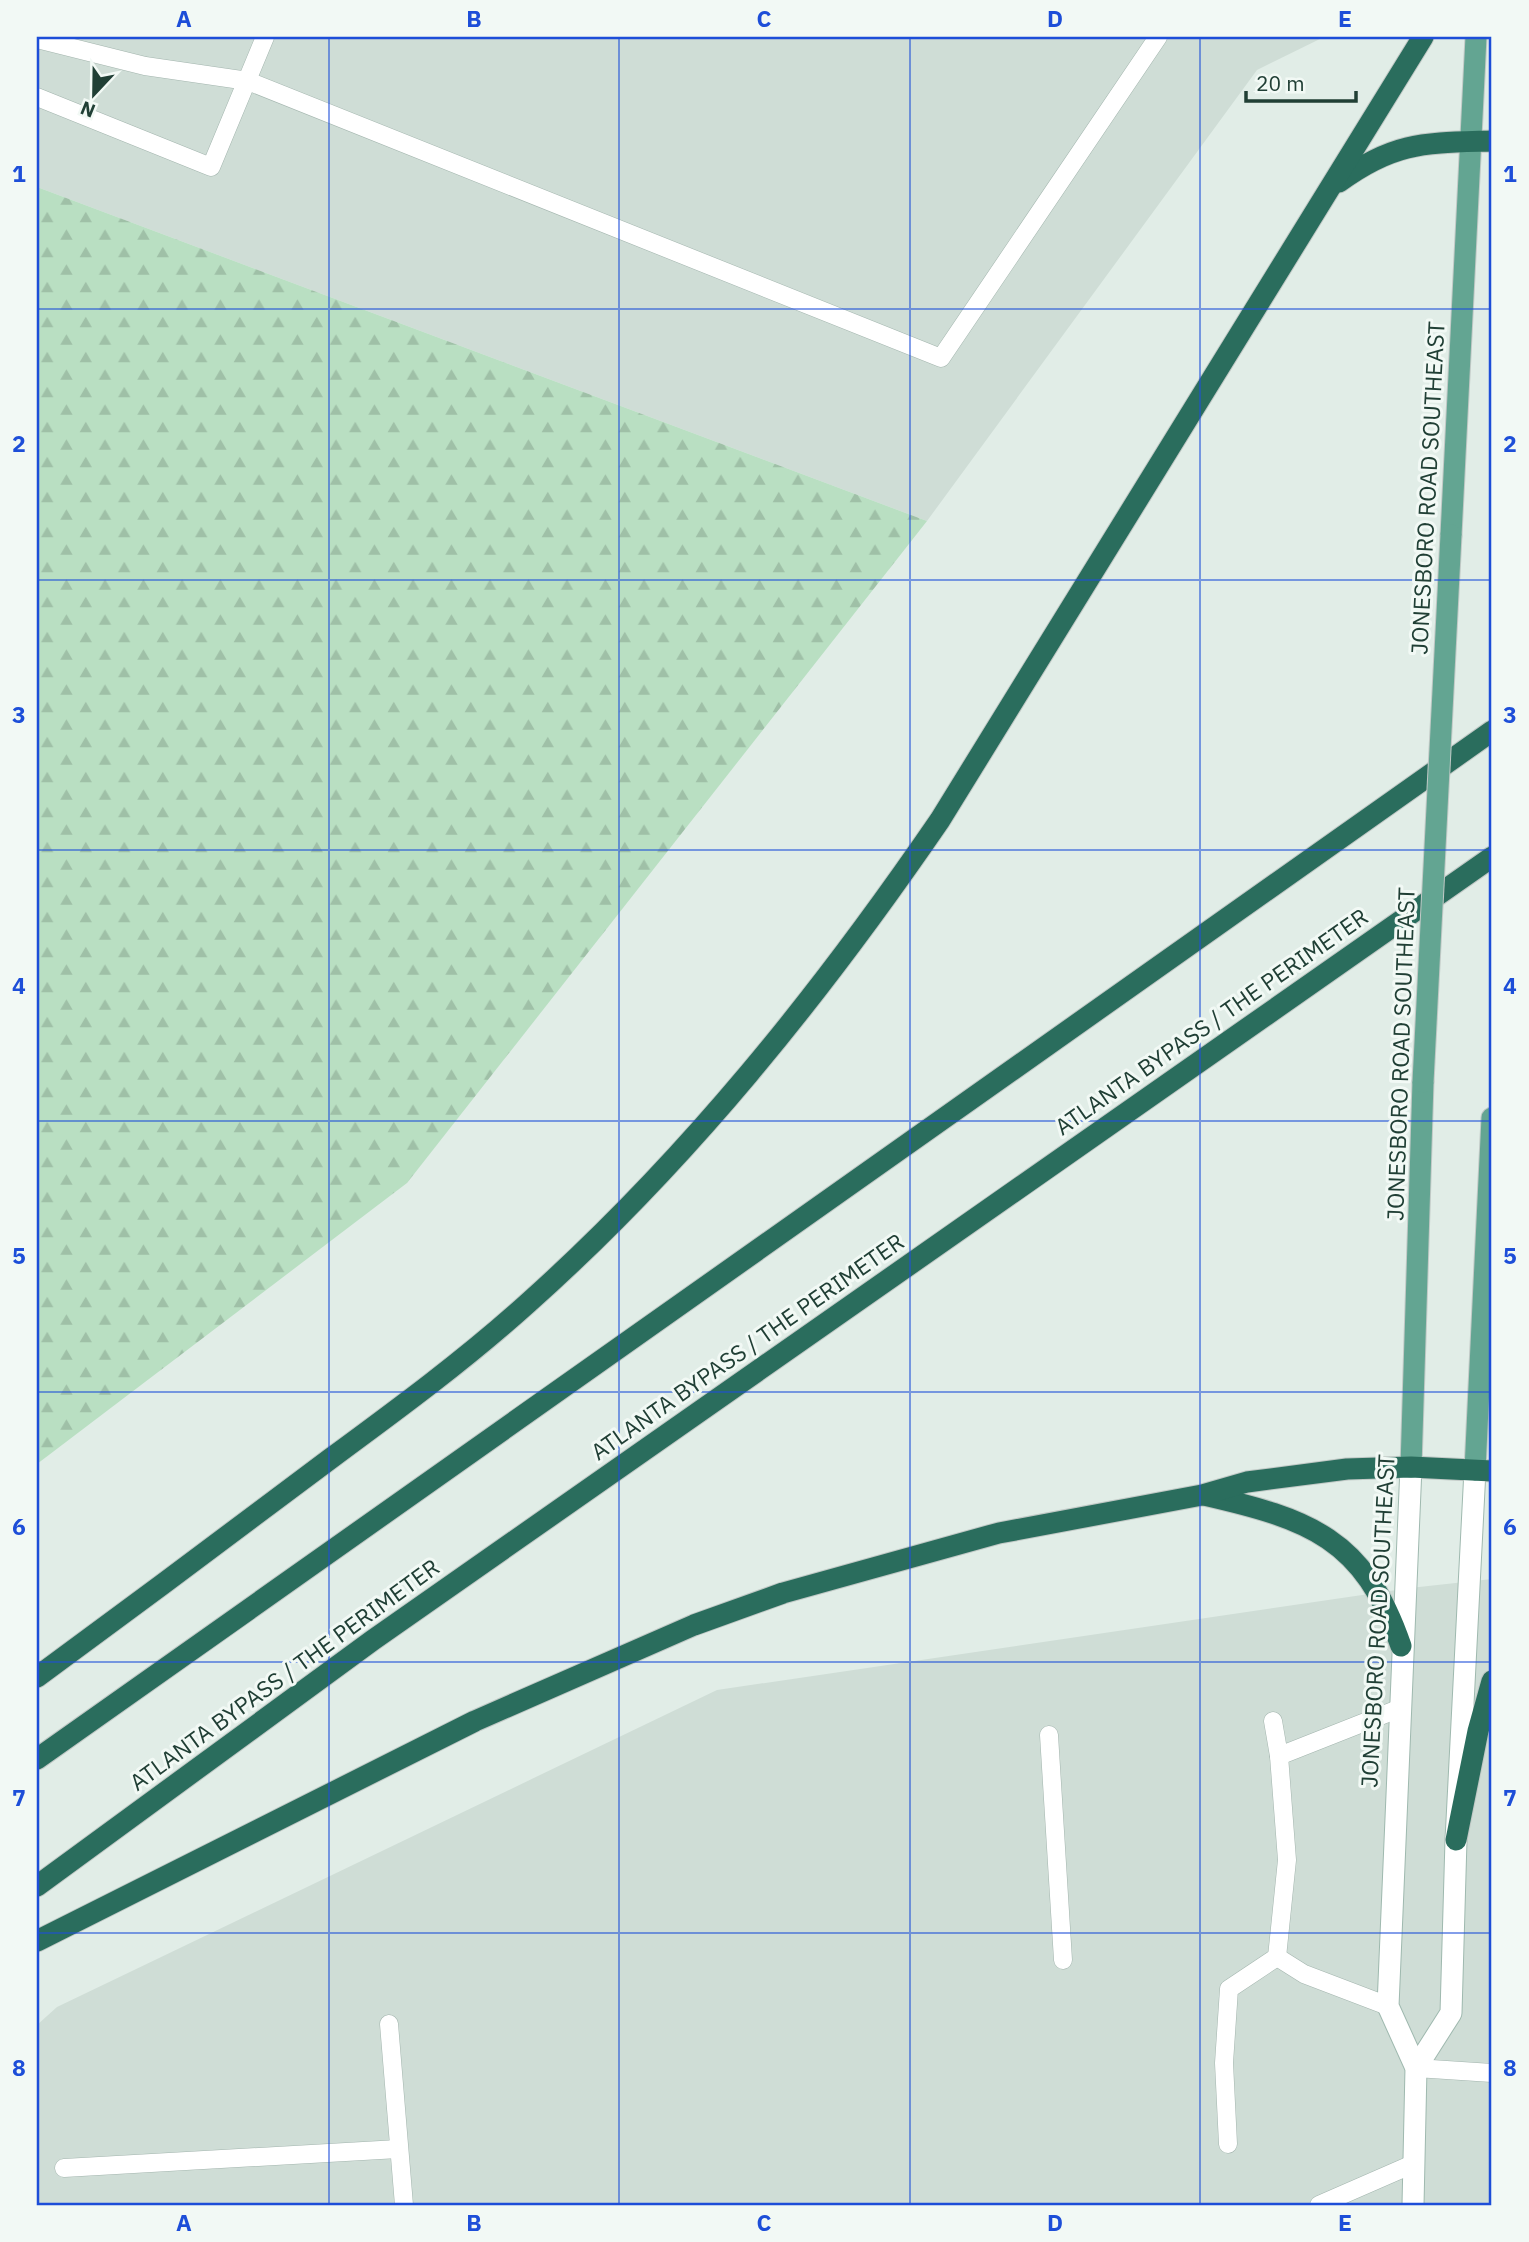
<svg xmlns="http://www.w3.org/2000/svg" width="1529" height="2242" font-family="'IBM Plex Sans',sans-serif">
	<defs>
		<pattern id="forest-firs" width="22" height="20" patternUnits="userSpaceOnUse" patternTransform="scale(1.75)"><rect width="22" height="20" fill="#b9dfc2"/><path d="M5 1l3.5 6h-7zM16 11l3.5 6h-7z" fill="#9fc0a7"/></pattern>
	</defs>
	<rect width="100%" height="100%" fill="#e1ede7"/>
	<g fill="#cfddd6">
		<polygon points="37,37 1324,37 1257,70 927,521 37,187"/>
		<polygon points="1492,1579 1492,2205 37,2205 37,2025 57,2007 717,1690 1410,1588"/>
	</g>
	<polygon fill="url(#forest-firs)" points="37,187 927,521 407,1183 37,1464"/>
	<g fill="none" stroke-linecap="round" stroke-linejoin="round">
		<g stroke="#a3b5ae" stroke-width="19">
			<g id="lane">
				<polyline points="37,39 145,66 248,81 941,358 1158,37"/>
				<polyline points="37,97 211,167 265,37"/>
				<polyline points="1273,1721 1279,1756 1398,1709"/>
				<polyline points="1049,1735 1063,1960"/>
				<polyline points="1277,1957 1287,1860 1279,1756"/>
				<polyline points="1277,1957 1304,1974 1388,2006"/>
				<polyline points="389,2024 404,2205"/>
				<polyline points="1416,2068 1492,2073"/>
				<polyline points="1228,2144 1224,2063 1229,1989 1277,1957"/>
				<polyline points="64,2168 398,2149"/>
				<polyline points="1319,2205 1413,2164"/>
			</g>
		</g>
		<g stroke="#9fb9af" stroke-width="23">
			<g id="secondary">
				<polyline points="1411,1467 1388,2006 1416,2068 1413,2205"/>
				<polyline points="1416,2068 1451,2013 1456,1840 1475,1470"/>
			</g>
		</g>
		<g stroke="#c1c9c6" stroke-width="23">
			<g id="primary">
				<polyline points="1451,535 1476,37"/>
				<polyline points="1411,1467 1423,1082"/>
				<polyline points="1475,1470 1492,1118"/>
			</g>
		</g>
		<g stroke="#c1c9c6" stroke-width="23">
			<g id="highway">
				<path d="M1339,182C1395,141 1426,143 1492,141"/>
				<path d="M1204,1495C1309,1519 1364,1538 1401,1646"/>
				<path d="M37,1677C135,1605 233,1532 330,1459C398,1409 466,1359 528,1303C687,1161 820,995 940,820L1423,37"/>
				<polyline points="37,1759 1492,731"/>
				<polyline points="1456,1840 1478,1731 1492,1681"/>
				<polyline points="37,1886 373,1640 1492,857"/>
				<polyline points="37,1941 475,1721 694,1625 783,1593 999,1533 1202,1495 1247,1482 1347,1469 1411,1467 1492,1471"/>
			</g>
		</g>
		<use href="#lane" stroke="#fff" stroke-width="18"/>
		<use href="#secondary" stroke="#fff" stroke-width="21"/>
		<use href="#primary" stroke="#63a592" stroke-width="21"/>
		<use href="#highway" stroke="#2a6d5d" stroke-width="21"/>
		<g stroke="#c1c9c6" stroke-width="23" stroke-linecap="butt">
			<polyline id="primary-bridge" points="1423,1082 1451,535"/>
		</g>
		<use href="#primary-bridge" stroke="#63a592" stroke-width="21"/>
	</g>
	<path fill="none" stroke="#1d4ed8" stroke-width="2" stroke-opacity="0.55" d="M329,37V2205M619,37V2205M910,37V2205M1200,37V2205M37,309H1492M37,580H1492M37,850H1492M37,1121H1492M37,1392H1492M37,1662H1492M37,1933H1492"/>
	<g text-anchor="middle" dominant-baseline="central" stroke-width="6" stroke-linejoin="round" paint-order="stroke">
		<g font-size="23" fill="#203f35" stroke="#f2f9f5">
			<text transform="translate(1427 488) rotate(-87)">JONESBORO ROAD SOUTHEAST</text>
			<text transform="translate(1211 1021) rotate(-35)">ATLANTA BYPASS / THE PERIMETER</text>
			<text transform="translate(1400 1054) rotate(-88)">JONESBORO ROAD SOUTHEAST</text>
			<text transform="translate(747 1346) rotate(-35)">ATLANTA BYPASS / THE PERIMETER</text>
			<text transform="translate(1377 1621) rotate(-87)">JONESBORO ROAD SOUTHEAST</text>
			<text transform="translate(284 1674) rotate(-36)">ATLANTA BYPASS / THE PERIMETER</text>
		</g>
	</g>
	<rect width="1529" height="2242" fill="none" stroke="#f2f9f5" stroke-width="77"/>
	<g transform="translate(94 94) rotate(202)" stroke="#f2f9f5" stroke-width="5" paint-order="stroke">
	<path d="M0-5L12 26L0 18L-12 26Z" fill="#203f35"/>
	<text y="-10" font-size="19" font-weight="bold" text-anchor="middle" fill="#203f35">N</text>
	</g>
	<path d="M1246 91v10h110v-10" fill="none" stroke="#203f35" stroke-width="3.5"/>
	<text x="1256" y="91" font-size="21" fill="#203f35" stroke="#f2f9f5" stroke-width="5" paint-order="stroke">20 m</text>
	<rect x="38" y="38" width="1452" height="2166" fill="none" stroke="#1d4ed8" stroke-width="2.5"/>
	<g font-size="23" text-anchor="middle" font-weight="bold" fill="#1d4ed8">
		<text x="184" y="27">A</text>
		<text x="474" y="27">B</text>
		<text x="764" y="27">C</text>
		<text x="1055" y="27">D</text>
		<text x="1345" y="27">E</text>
		<text x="19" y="182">1</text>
		<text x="1510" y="182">1</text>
		<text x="19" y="452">2</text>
		<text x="1510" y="452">2</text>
		<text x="19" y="723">3</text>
		<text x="1510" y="723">3</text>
		<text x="19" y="994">4</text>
		<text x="1510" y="994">4</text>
		<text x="19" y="1264">5</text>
		<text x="1510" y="1264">5</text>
		<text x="19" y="1535">6</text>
		<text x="1510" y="1535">6</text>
		<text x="19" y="1806">7</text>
		<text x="1510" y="1806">7</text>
		<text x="19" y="2076">8</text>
		<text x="1510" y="2076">8</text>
		<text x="184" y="2231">A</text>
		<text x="474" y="2231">B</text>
		<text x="764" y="2231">C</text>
		<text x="1055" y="2231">D</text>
		<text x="1345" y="2231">E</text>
	</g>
</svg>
